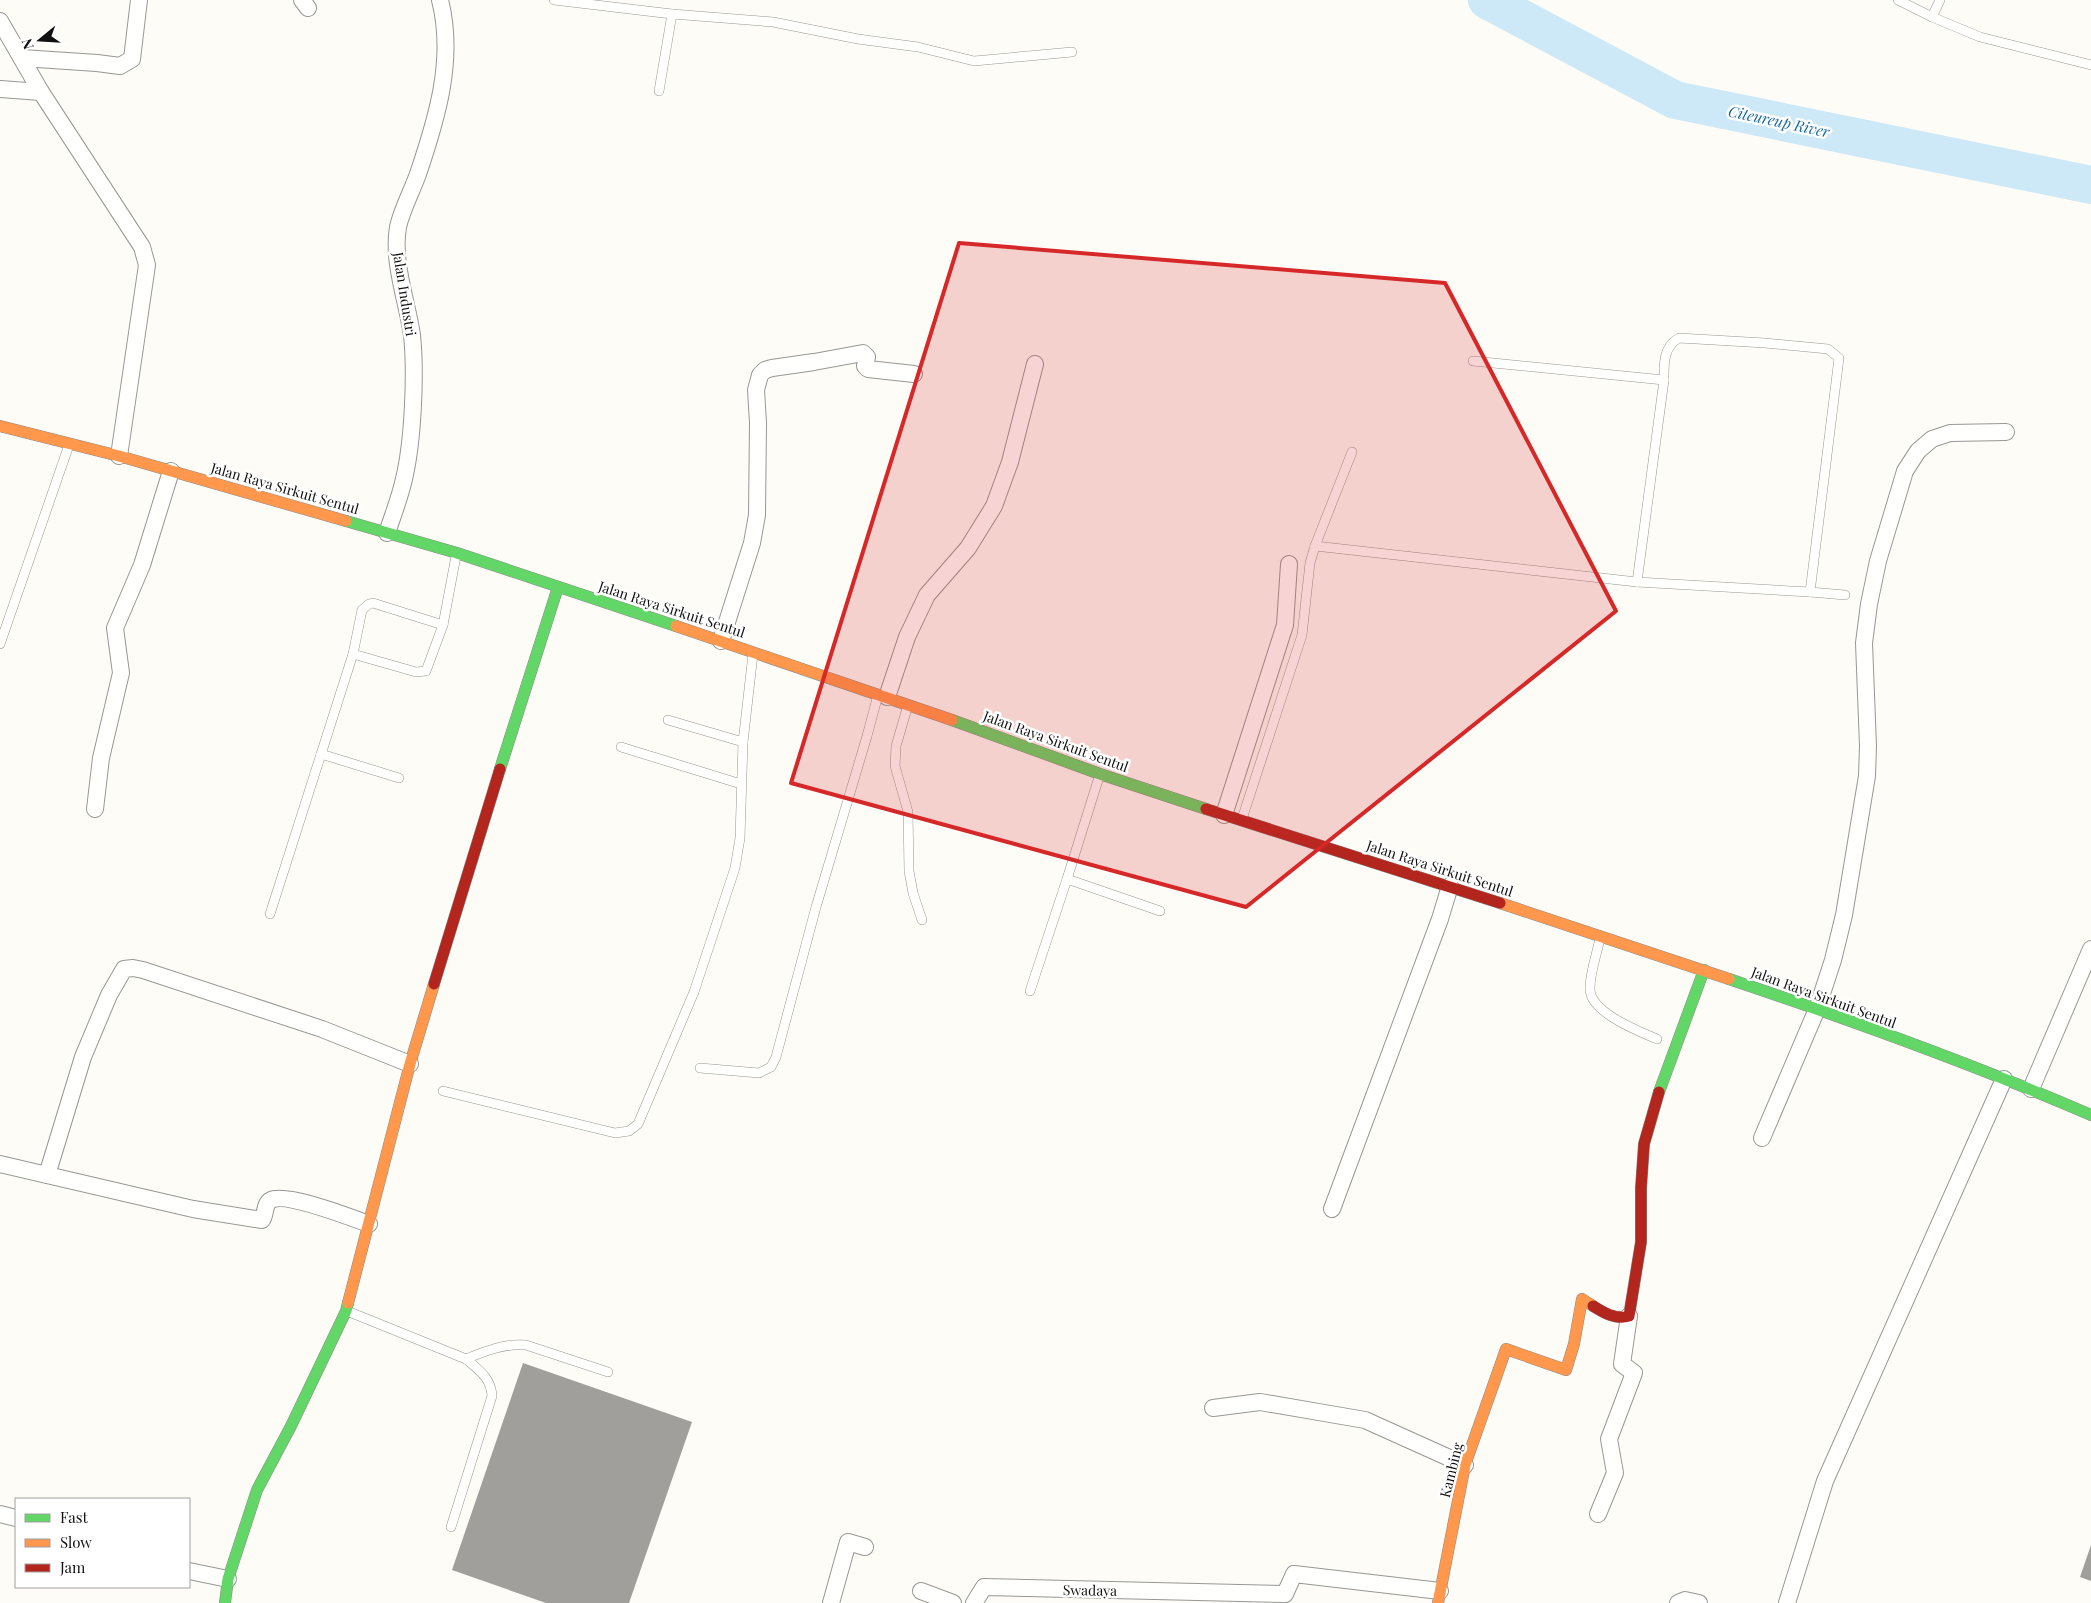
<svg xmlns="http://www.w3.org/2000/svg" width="2091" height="1603" font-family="'Playfair Display',serif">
	<rect width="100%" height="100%" fill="#fdfcf7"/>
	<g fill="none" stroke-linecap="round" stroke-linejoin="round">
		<polyline stroke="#cde8f7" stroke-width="38" points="1487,0 1675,100 2091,185"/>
	</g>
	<g fill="#a19f9c">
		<polygon points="523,1363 692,1422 629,1603 546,1603 452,1570"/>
		<polygon points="2091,1545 2091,1581 2080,1577"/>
	</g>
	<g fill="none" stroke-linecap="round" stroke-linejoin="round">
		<g stroke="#979795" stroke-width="10">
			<g id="lane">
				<polyline points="554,0 672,14 773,22 858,39 918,47 974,61 1072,52"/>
				<polyline points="1898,0 1932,17 1940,0"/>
				<polyline points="1932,17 1980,37 2091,65"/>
				<polyline points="659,91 672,14"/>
				<polyline points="1315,546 1352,452"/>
				<polyline points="1637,582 1664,380"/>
				<polyline points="1810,592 1845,595"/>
				<polyline points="0,644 69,445"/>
				<polyline points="353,654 416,672 426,671 443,625 456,556"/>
				<polyline points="908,705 896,746 895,766 908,812 909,871 913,893 922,920"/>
				<polyline points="668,720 743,742"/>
				<polyline points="621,747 741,784"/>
				<polyline points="321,754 399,778"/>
				<polyline points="1099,777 1067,879 1160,911"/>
				<path d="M1242,819L1302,635L1310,563L1315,546L1637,582L1810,592L1839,358L1828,349L1765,343L1679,338C1663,347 1664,364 1664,380L1473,361"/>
				<polyline points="270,914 353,654 362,610 369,604 373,603 443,625"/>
				<path d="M1600,938C1597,954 1590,972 1590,988C1589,1012 1638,1031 1657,1039"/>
				<polyline points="1030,991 1067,879"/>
				<polyline points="700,1068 759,1073 771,1067 776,1057 816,907 867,736 878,695"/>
				<polyline points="443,1091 615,1133 629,1131 638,1124 694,992 735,868 740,838 743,742 753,654"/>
				<path d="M347,1311L466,1359C485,1351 506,1343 526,1345L608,1372"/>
				<path d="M451,1527L492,1396C491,1378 479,1370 466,1359"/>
			</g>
		</g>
		<g stroke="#979795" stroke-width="18">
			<g id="street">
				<polyline points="302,0 308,8"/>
				<polyline points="0,21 41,92 142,247 147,265 119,456"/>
				<polyline points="22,58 97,63 120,66 132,59 139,0"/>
				<polyline points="0,89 41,92"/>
				<path d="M387,533C393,515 400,497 404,479C413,441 416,374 412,335C407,301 392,262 398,227C402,209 412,191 418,174C437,118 455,59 440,0"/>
				<polyline points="721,641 752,543 757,515 758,423 756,390 760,375 765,370 772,368 814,362 863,353 867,357 865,366 868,369 914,374"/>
				<polyline points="887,697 907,637 927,595 968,548 994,506 1010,462 1035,364"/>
				<polyline points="95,809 101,758 121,673 115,628 142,565 171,471"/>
				<polyline points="1224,815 1285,625 1289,564"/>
				<polyline points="2031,1089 2091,949"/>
				<polyline points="1762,1138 1817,1009 1833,960 1844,915 1867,776 1868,746 1864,643 1869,604 1878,561 1905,471 1918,451 1932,439 1950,433 2006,432"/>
				<path d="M0,1164L193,1209L262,1220C266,1215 264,1203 271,1200C286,1192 352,1218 369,1224"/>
				<polyline points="47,1175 83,1057 109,995 124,969 133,968 143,970 322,1029 410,1064"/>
				<polyline points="1332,1209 1440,919 1450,886"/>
				<polyline points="1213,1408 1260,1402 1365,1420 1465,1465"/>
				<polyline points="0,1514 16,1518"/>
				<polyline points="1598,1514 1615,1473 1609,1439 1634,1373 1622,1364 1629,1316"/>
				<polyline points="189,1571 228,1579"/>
				<polyline points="921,1591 953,1603"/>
				<polyline points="831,1603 848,1542 865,1547"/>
				<polyline points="974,1603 984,1587 1285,1594 1294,1574 1440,1591"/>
				<polyline points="1678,1603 1685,1600 1699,1603"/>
				<polyline points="1787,1603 1825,1481 2004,1079"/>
			</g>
		</g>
		<g stroke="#8e8d8b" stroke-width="12">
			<g id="fast">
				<polyline points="346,521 457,553 676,626"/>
				<polyline points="952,720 1100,774 1206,809"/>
				<polyline points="500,769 558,587"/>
				<path d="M1729,979C1851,1020 1973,1064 2091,1115"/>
				<polyline points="1659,1092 1704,970"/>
				<polyline points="225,1603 228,1579 257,1490 291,1426 346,1311 348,1303"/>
			</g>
		</g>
		<g stroke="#8e8d8b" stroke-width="12">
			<g id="slow">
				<polyline points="0,426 119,456 346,521"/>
				<polyline points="676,626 952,720"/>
				<polyline points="1500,903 1729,979"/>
				<polyline points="348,1303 410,1064 434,984"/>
				<polyline points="1438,1603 1465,1465 1506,1349 1566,1370 1574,1344 1582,1299 1593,1306"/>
			</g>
		</g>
		<g stroke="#8e8d8b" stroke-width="12">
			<g id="jam">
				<polyline points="1206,809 1500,903"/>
				<polyline points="434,984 500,769"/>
				<path d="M1593,1306C1604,1313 1616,1320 1629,1316L1641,1242V1188L1644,1144L1659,1092"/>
			</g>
		</g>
		<use href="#lane" stroke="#fffffe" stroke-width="9"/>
		<use href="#street" stroke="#fffffe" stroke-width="16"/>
		<use href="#fast" stroke="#63d668" stroke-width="11"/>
		<use href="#slow" stroke="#ff974d" stroke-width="11"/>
		<use href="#jam" stroke="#b3261e" stroke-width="11"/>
	</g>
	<path fill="#d62828" fill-opacity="0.2" stroke="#d62828" stroke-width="4" stroke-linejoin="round" d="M959,243L1445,283L1616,611L1246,907L791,783Z"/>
	<g text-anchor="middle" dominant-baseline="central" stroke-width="5" stroke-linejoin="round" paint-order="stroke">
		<g font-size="14" fill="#111" stroke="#fff">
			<text transform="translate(405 294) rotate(81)">Jalan Industri</text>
			<text transform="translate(285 488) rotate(16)">Jalan Raya Sirkuit Sentul</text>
			<text transform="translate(672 609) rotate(18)">Jalan Raya Sirkuit Sentul</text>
			<text transform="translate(1056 741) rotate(20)">Jalan Raya Sirkuit Sentul</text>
			<text transform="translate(1440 868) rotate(18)">Jalan Raya Sirkuit Sentul</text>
			<text transform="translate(1824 997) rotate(20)">Jalan Raya Sirkuit Sentul</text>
			<text transform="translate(1451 1470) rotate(-76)">Kambing</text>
			<text transform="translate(1090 1590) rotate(1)">Swadaya</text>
		</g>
		<g font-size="15" font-style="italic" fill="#1768a6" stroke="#fff">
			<text transform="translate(1779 121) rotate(12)">Citeureup River</text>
		</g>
	</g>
	<rect x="15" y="1498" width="175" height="90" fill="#ffffff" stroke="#a0a0a0"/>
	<rect x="25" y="1514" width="25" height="8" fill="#63d668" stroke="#a0a0a0"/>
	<text x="60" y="1523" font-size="15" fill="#111111">Fast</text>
	<rect x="25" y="1539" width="25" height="8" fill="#ff974d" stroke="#a0a0a0"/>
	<text x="60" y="1548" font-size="15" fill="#111111">Slow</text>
	<rect x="25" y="1564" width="25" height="8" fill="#b3261e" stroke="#a0a0a0"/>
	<text x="60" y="1573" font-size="15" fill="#111111">Jam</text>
	<g transform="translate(40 40) rotate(252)" stroke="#ffffff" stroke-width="4" paint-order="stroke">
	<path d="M0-4L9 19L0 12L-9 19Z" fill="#111111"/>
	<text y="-8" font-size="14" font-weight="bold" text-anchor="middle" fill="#111111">N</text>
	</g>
</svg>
